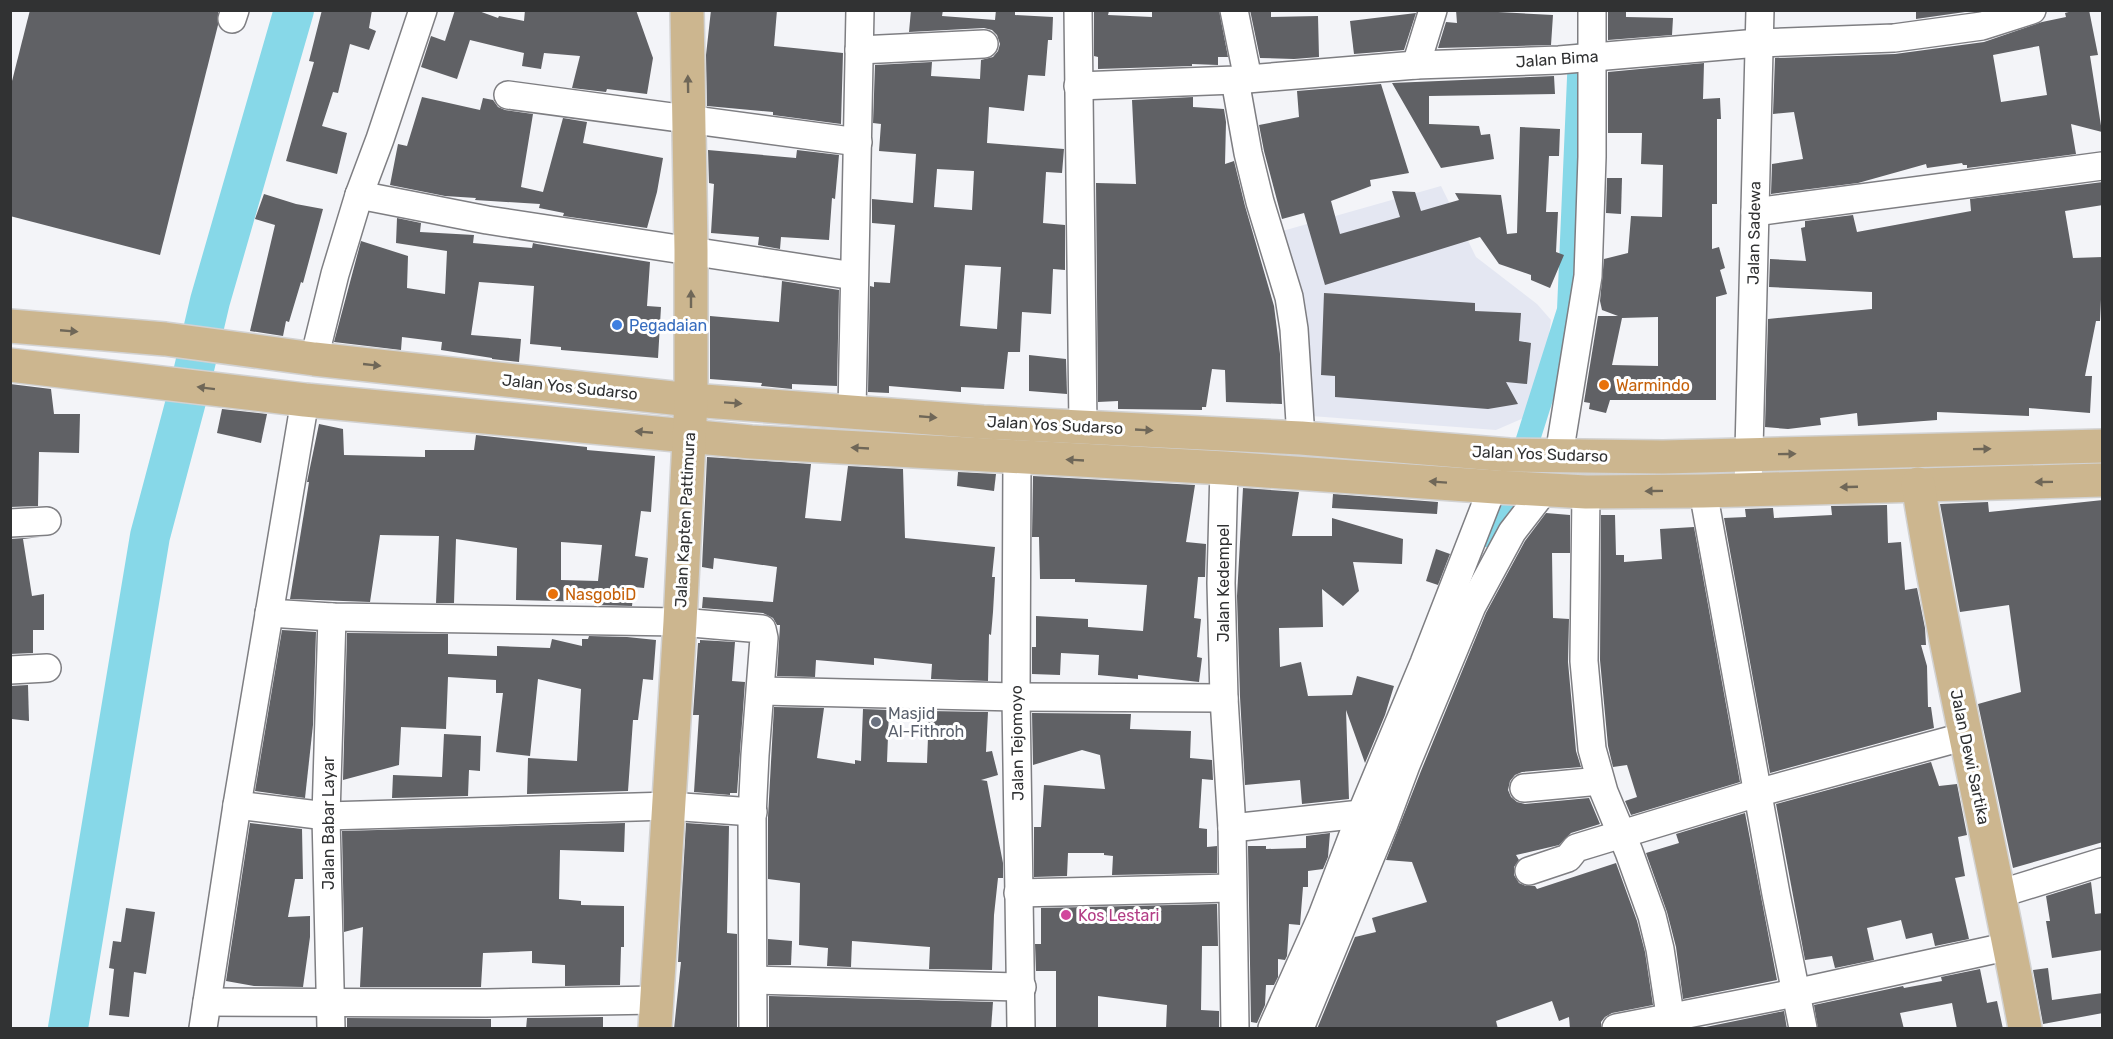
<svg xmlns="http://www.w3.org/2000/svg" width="2113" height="1039" font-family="Rubik,sans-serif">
	<rect width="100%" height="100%" fill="#f3f4f8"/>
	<polygon fill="#e4e7f2" points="1441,186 1476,257 1537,304 1551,320 1547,350 1541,376 1526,417 1496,430 1311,416 1279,232"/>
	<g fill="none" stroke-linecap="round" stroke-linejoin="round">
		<polyline stroke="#87d8e8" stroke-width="24" points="1485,535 1518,471 1569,310 1580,55"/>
		<polyline stroke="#87d8e8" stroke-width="40" points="68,1028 150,536 190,386 210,301 294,10"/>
	</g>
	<g fill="#606165" fill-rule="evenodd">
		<polygon points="30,10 218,10 218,25 160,255 10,216 10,89"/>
		<polygon points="322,10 372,10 369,28 376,31 369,50 350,44 338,93 333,92 322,126 347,133 337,174 286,161 314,62 309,61"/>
		<polygon points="455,10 476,10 498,18 499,16 524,21 525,10 636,10 653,58 647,94 607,89 606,92 572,88 580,56 544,53 541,69 522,66 524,53 470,40 457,79 421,67 431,36 445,41"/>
		<polygon points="711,10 777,10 774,46 843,53 841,124 773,115 773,112 707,106 706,55"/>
		<path d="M911,10H943L942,16L995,20L996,10H1015V15L1053,17L1052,40H1048L1045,76L1028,75L1024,111L989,107L987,143L1064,149L1062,173L1046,172L1043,223L1065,225V270L1053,269L1051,314L1022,312L1020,352H1008L1004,389L961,387V392L889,386V393L868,392L870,286L874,287V282L890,283L895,225L872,223V199L913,203L916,154L879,151L881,124L873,123L875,65L932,62L931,76L980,79L981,60L993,57L998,51L1000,44L997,35L992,30L984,28L909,32ZM937,169L974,171L972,210L934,207ZM965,265L1001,267L997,329L960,326Z"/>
		<polygon points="1152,10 1219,10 1228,57 1218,57 1218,65 1192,64 1192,66 1098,69 1098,57 1094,56 1094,11 1109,11 1108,15 1152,17"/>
		<polygon points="1250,10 1271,10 1271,17 1318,16 1319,57 1294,59 1260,58"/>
		<polygon points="1456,10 1497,10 1498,12 1553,15 1551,45 1438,48 1446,22 1457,23"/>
		<polygon points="1608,10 1626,10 1626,17 1673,18 1672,35 1608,40"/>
		<polygon points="1916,10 1972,10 1972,11 1916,19"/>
		<path d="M2076,10H2089L2098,55L2090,56L2102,132L2071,124L2076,154L1967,168V165H1963L1962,163L1927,168L1926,164L1858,183L1771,194L1772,164L1803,159L1794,112L1773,114L1775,58L1895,54L1984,42L2042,22L2066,17L2065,13ZM2039,46L2047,95L2001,102L1993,55Z"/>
		<polygon points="1416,13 1404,50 1354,54 1350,21"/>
		<path d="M1704,63L1703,99L1720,98L1721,119H1717V204H1712V249L1719,247L1725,268L1720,270L1727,294L1716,297V400H1610L1606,413L1589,409L1590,403L1584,402L1598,316H1618L1602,310L1600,301L1604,259L1628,253L1631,216L1662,217L1663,165L1641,164L1642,133H1608V72ZM1658,317V366L1612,365L1622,318Z"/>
		<polygon points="1554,76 1555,94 1429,96 1429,124 1479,126 1481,135 1490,134 1494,159 1441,168 1392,83"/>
		<polygon points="1381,84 1409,173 1370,180 1371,186 1331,201 1340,234 1400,217 1392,191 1415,192 1421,211 1459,200 1455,193 1501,195 1507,234 1517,233 1520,127 1560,129 1559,156 1549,156 1546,212 1558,212 1556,252 1564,255 1550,288 1531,280 1531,275 1499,264 1480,237 1325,285 1304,213 1282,219 1264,151 1259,125 1299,117 1297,91"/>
		<polygon points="422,97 480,110 483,98 493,100 498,107 505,110 533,114 521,187 543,192 563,118 587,122 583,143 663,158 657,192 647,228 563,216 564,213 539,208 540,204 475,200 476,198 445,196 390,185 398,144 407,146"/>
		<polygon points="1193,97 1193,107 1224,109 1226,122 1225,164 1234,161 1245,206 1274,306 1280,354 1282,404 1226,402 1225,370 1212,369 1206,407 1202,407 1202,410 1118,409 1118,401 1098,402 1096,183 1136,184 1132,100"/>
		<polygon points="708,150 796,158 797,150 839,155 835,199 832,198 829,240 781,237 780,249 758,245 759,237 711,233 714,184 709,183"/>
		<polygon points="1607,178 1622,178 1621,214 1606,213"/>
		<polygon points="2103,182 2103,205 2065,211 2073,258 2103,257 2100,321 2096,321 2085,376 2092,376 2090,413 2029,408 2029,416 1937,412 1937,420 1858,426 1857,413 1820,418 1821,425 1788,429 1765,427 1768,319 1872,309 1872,292 1769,287 1770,259 1806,261 1801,228 1805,227 1805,221 1853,215 1857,232 1971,211 1970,199"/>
		<polygon points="264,194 296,204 323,209 303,283 301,282 289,322 286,321 283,336 250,331 275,225 255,219"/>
		<polygon points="397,218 421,223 420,232 474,235 473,243 532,248 533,243 537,244 650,262 647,306 661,307 658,358 561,350 561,347 530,344 534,286 479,282 471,335 521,339 519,362 492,359 492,358 441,350 442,342 402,337 401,350 334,342 361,241 408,256 407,288 445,294 447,251 396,243"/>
		<polygon points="782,281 839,290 837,386 792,384 792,389 761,386 762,383 710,379 710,316 779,322"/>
		<polygon points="1324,293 1475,303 1475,311 1521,313 1519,341 1531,343 1527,384 1506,382 1518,404 1488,409 1335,397 1335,376 1321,375"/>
		<polygon points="1029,355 1066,359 1067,394 1029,391"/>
		<polygon points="10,384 51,389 54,414 80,414 79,453 39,452 38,506 10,507"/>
		<polygon points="222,409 267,414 261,443 217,433"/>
		<path d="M319,424L343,429L344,455L425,457V450H474L476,435L587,447V450L655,456L651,512L641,511L635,556L648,558L644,588L634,587L632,606L593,605L594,602L516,600L517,548L456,539L454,603H436L439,536L380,535L370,602L290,599L309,482H307ZM561,542L602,545L598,581L561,580Z"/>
		<polygon points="707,457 811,464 805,518 841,521 848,466 903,469 905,538 995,547 992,577 995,577 993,612 991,635 989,634 988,681 931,679 932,664 874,658 874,665 816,660 815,677 777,676 780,625 777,625 773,618 763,613 702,608 703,597 773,602 777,567 714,558 713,569 702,567"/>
		<polygon points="958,472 996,474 994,491 957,486"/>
		<polygon points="1033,476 1195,485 1186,542 1206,544 1205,577 1198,577 1194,618 1201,619 1197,657 1202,658 1199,682 1138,675 1138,679 1098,675 1099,655 1061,653 1060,675 1032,674 1032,647 1036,647 1036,616 1088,619 1088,627 1143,631 1147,585 1075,582 1075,579 1040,579 1039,537 1032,537"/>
		<polygon points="1243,488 1299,492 1292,536 1332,536 1332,518 1403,539 1402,564 1353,562 1359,591 1343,606 1322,589 1323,627 1279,628 1280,667 1301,662 1308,696 1352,695 1357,676 1394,686 1385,715 1365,763 1346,710 1349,799 1302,804 1300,780 1245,785 1240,697 1237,596"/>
		<polygon points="1333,494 1438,502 1437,514 1332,508"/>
		<polygon points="2103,500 2103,842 2013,868 1978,704 2021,692 2009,605 1960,612 1940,504 1988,502 1989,512"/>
		<polygon points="1887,505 1888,543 1901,542 1905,590 1917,588 1925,628 1926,645 1921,645 1927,666 1928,707 1931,707 1934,728 1770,773 1724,518 1746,517 1745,509 1773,508 1774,518 1832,515 1831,506"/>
		<polygon points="1546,513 1570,515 1570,553 1552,553 1553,618 1569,619 1568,662 1576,751 1581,767 1522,772 1515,775 1510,781 1508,790 1511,797 1517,802 1525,804 1589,798 1600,824 1571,833 1559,845 1516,855 1519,860 1514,867 1514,875 1519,883 1526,886 1535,886 1537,889 1616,863 1637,921 1645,952 1653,1005 1612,1013 1605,1017 1601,1022 1601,1029 1570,1029 1569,1017 1559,1021 1552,1001 1496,1021 1498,1029 1317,1029 1355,937 1376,932 1372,918 1427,902 1412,862 1386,860 1421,771 1486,613 1525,541"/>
		<polygon points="1601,515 1615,515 1616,555 1624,555 1624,562 1662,559 1660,529 1694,527 1740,782 1631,815 1625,801 1637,797 1627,765 1613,767 1608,746 1600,660"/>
		<polygon points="40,537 23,539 32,596 44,594 44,630 33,630 33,653 10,654 10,539"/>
		<polygon points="1436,549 1450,554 1438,585 1426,581"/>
		<polygon points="282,630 316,632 313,725 305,798 255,791"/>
		<polygon points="347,633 448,634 448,654 497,656 497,646 550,648 552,639 582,646 582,639 588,639 589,636 627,637 656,640 653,680 643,679 638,720 633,720 628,791 527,794 528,758 577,761 581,689 538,679 530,756 496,752 503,693 496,693 496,680 448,677 446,729 401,727 399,765 343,780"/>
		<polygon points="700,640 735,642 732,681 745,682 737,793 730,793 730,795 694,792 699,715 693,715 698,643 700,643"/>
		<polygon points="28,685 29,721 12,719 10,686"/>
		<polygon points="774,707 824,708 817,758 855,764 855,760 861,761 863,709 889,710 887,762 927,763 929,711 988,712 986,752 992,751 998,775 981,780 987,781 1003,863 1003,878 998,878 994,915 992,970 929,969 930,947 852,941 851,967 827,966 828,948 799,945 800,883 768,879 768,817"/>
		<polygon points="1032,713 1131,714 1130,729 1191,731 1190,758 1212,760 1213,780 1202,779 1199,828 1207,829 1207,847 1217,846 1217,873 1112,875 1113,856 1104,855 1104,853 1068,853 1067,876 1034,877 1034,827 1041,827 1044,785 1105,789 1100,755 1082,750 1033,765"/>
		<polygon points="444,734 481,736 480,771 469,770 468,796 392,798 393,775 442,777"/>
		<polygon points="1931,762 1939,786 1957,784 1967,835 1958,837 1965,876 1955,878 1969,939 1935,946 1932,933 1906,939 1901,920 1867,928 1874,960 1835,968 1832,956 1805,960 1776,804"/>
		<polygon points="1745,813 1777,980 1683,999 1676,947 1667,912 1646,853 1679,843 1676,834"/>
		<polygon points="250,823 302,829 303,879 295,879 288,917 310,916 310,937 303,987 254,986 226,981"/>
		<polygon points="625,823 624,852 560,850 559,899 581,901 581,905 624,906 624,947 621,947 620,985 565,986 565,965 532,963 532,951 483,953 481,987 360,987 363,927 344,932 342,831"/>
		<polygon points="686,823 729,826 727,933 737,934 737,1029 674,1029 681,962 678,962"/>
		<polygon points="1330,833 1328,857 1323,869 1308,871 1308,887 1303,887 1300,925 1289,924 1287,956 1285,960 1278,959 1278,977 1274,985 1266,985 1265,1005 1257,1023 1251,1022 1248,846 1266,846 1266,849 1306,848 1306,836"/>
		<polygon points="2091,882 2095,914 2103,913 2103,950 2052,958 2046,921 2050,921 2046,896"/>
		<polygon points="1217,904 1218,946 1202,946 1201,1010 1219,1011 1219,1029 1166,1029 1167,1005 1098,996 1098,1029 1056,1029 1056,971 1036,971 1035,944 1041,944 1041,908"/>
		<polygon points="126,908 155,912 146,974 134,972 129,1017 109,1015 114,969 109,968 113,941 121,942"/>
		<polygon points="768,939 792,941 791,965 768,965"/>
		<polygon points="2048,968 2052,1000 2103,993 2103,1013 2043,1024 2033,970"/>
		<polygon points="1980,969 1987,1003 1997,1001 2003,1029 1957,1029 1952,1003 1900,1013 1904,1029 1818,1029 1814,1005 1903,986 1904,988 1942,981 1941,977"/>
		<polygon points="769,996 993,1002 991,1029 769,1029"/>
		<polygon points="1784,1011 1787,1029 1696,1029"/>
		<polygon points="603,1017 603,1029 526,1029 527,1018"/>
		<polygon points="347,1018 491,1019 491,1029 347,1029"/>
	</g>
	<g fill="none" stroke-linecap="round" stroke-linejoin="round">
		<g stroke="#7e7e82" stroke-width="30">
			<g id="minor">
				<polyline points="1078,10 1083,427"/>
				<polyline points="1234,10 1248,79"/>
				<polyline points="232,19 235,10"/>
				<polyline points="859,50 984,44"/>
				<polyline points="1416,65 1433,10"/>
				<polyline points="1235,80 1248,153 1260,202 1289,297 1294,329 1301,438"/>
				<polyline points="1078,86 1235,80 1416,65 1559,60 1758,43 1894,38 1982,26 2032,10"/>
				<polyline points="508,95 858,142"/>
				<polyline points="359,195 487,220 854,276"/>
				<polyline points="1755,212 2102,166"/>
				<polyline points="314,359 335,274 359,195 380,139 423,10"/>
				<polyline points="852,411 860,10"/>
				<polyline points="1559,455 1588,276 1592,157 1592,10"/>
				<polyline points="1017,457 1016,697 1021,1028"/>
				<polyline points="1224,468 1221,583 1224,698 1232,828 1235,1028"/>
				<polyline points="1748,490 1760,10"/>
				<polyline points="1703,491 1776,894 1803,1028"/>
				<polyline points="1586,492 1584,661 1592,749 1604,792 1629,852 1652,916 1660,949 1672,1028"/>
				<polyline points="10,523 47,521"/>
				<polyline points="269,613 332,617 680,622 762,629 764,638 755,755 752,817 753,1028"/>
				<polyline points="10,670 47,668"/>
				<polyline points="761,691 1016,697 1224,698"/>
				<polyline points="1524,788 1600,781"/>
				<polyline points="237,805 326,816 669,806 753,812"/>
				<polyline points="1232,828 1361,814"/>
				<polyline points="1529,871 1568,858 1576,848 1622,834 1757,793 1966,736"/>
				<polyline points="1018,893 1231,888"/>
				<polyline points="1999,894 2102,862"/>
				<polyline points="754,980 1022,987"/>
				<polyline points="207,1002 486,1003 657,1000"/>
				<polyline points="203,1028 237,805 305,400"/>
				<polyline points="331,1028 326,816 332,617"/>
				<polyline points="1272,1028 1322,916 1361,814 1424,663 1493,486"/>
				<polyline points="1300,1028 1384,824 1406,765 1472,606 1512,532 1546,488"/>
				<polyline points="1616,1028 1795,993 2010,946"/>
			</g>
		</g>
		<g stroke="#d2d2d2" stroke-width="36">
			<g id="major">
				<polyline points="10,326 165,339 314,359 691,400 983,422 1301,438 1509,455 1663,457 2102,446"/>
				<polyline points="10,365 305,400 751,442 1224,468 1496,487 1586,492 1703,491 2102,480"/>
				<path d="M1918,484C1947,667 1992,847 2025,1028"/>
				<polyline points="655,1028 680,622 691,400 691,250 687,10"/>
			</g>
		</g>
		<use href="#minor" stroke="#fff" stroke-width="27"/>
		<use href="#major" stroke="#ccb68f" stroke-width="33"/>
	</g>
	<defs><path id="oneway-solid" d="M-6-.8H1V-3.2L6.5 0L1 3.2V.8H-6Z" transform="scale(1.5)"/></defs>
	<g fill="#6f6758">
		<use href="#oneway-solid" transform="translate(688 84) rotate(-91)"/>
		<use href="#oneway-solid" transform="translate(691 299) rotate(-90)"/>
		<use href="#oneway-solid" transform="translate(69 331) rotate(5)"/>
		<use href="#oneway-solid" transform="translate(372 365) rotate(6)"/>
		<use href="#oneway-solid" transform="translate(206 388) rotate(-173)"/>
		<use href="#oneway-solid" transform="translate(733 403) rotate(4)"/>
		<use href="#oneway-solid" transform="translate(928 417) rotate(5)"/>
		<use href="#oneway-solid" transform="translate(1144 430) rotate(3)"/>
		<use href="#oneway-solid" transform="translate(644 432) rotate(-175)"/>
		<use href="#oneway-solid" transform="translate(860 448) rotate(-177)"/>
		<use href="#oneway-solid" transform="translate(1982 449) rotate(-1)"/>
		<use href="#oneway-solid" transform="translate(1787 454) rotate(-1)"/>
		<use href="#oneway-solid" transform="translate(1075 460) rotate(-177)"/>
		<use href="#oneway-solid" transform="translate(1438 482) rotate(-176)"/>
		<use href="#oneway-solid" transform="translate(2044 482) rotate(179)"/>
		<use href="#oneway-solid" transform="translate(1849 487) rotate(178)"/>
		<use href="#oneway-solid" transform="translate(1654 491) rotate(179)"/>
	</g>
	<circle fill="#3f7fe0" stroke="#fff" stroke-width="2" cx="617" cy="325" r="6"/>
	<g fill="#e8710a" stroke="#fff" stroke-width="2">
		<circle cx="1604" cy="385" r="6"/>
		<circle cx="553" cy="594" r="6"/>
	</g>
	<circle fill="#6b7280" stroke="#fff" stroke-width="2" cx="876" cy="722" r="6"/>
	<circle fill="#d1479c" stroke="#fff" stroke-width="2" cx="1066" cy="915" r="6"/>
	<g text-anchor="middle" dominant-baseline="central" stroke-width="6" stroke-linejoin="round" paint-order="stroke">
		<g font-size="16" fill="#313233" stroke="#fff">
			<text transform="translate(1557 59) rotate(-4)">Jalan Bima</text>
			<text transform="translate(1754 233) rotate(-89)">Jalan Sadewa</text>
			<text transform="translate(570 387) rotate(6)">Jalan Yos Sudarso</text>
			<text transform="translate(1055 425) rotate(3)">Jalan Yos Sudarso</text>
			<text transform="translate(1540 454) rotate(2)">Jalan Yos Sudarso</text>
			<text transform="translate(685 520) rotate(-87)">Jalan Kapten Pattimura</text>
			<text transform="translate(1223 583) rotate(-90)">Jalan Kedempel</text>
			<text transform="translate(1017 743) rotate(-91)">Jalan Tejomoyo</text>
			<text transform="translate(1970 757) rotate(78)">Jalan Dewi Sartika</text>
			<text transform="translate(328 823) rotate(-90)">Jalan Babar Layar</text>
		</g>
		<g font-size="16" fill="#366cbe" stroke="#fff" text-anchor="start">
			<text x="629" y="325">Pegadaian</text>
		</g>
		<g font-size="16" fill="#c56008" stroke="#fff" text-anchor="start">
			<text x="1616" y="385">Warmindo</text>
			<text x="565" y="594">NasgobiD</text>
		</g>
		<g font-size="16" fill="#5b616d" stroke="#fff" text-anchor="start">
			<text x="888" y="713">Masjid<tspan x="888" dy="18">Al-Fithroh</tspan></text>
		</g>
		<g font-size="16" fill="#b23c85" stroke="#fff" text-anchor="start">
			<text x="1078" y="915">Kos Lestari</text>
		</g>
	</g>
	<rect width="2113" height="1039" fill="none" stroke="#313233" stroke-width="24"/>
</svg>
